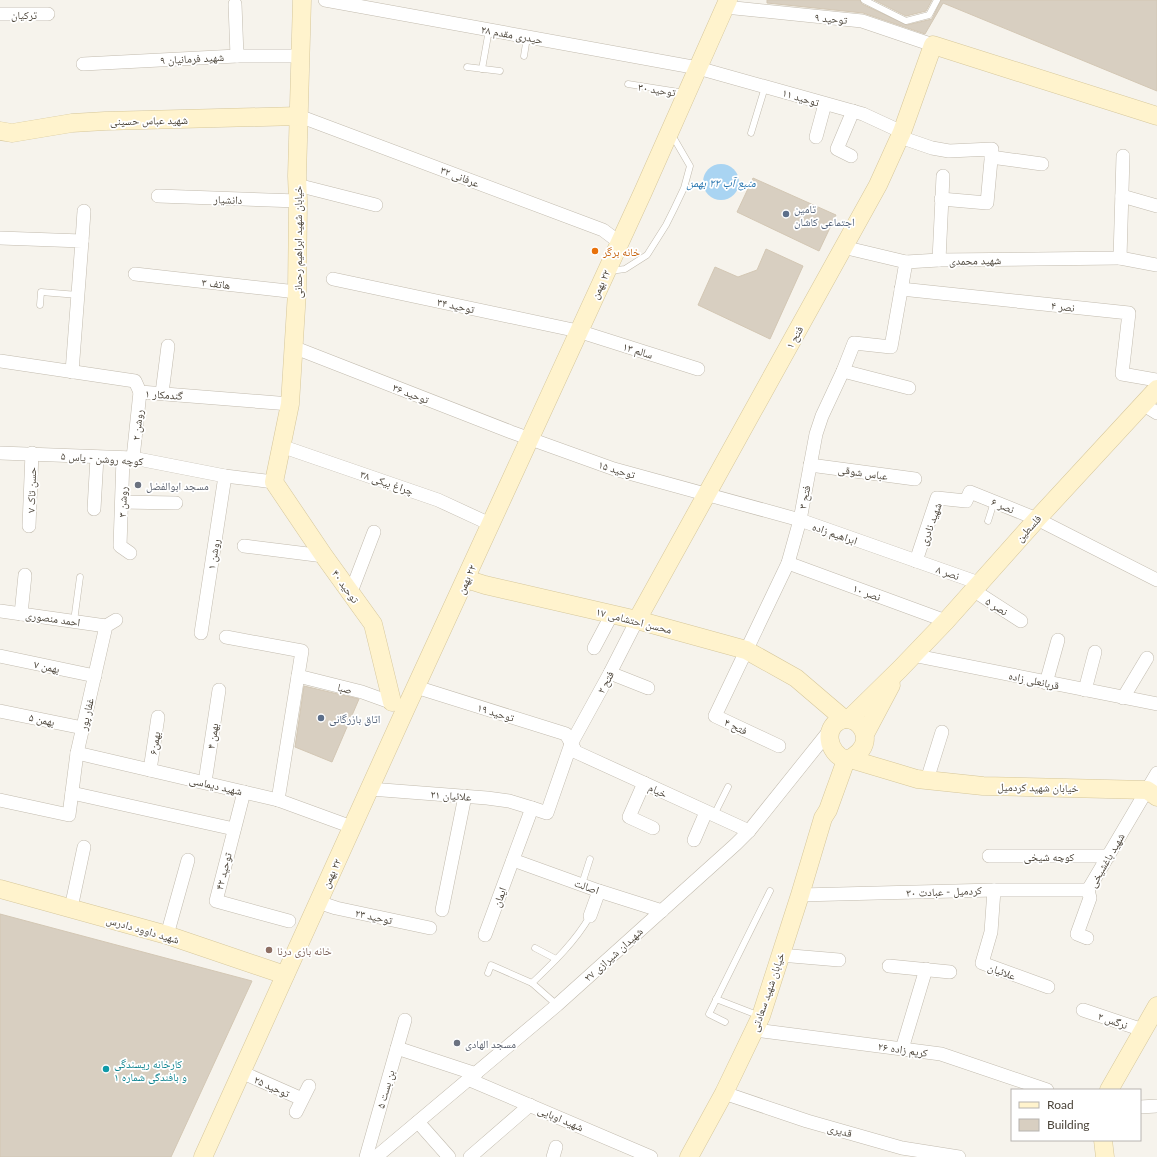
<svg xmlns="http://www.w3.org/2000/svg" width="1157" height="1157" font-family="Lato,'Noto Naskh Arabic',sans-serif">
	<rect width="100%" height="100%" fill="#f6f3ec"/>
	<circle fill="#a9d4f2" cx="721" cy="182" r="18"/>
	<g fill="#d8cfc1" stroke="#d3c7b4">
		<polygon points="767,0 860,0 862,4 907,25 932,19 941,0 1157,0 1157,91 943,3 925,34 863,13 767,3"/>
		<polygon points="874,0 932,0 926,11 906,16"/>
		<polygon points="753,178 836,215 819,251 737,212"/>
		<polygon points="766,249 803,266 770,339 698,305 715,267 738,277 757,270"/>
		<polygon points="304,686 359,699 332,762 295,747"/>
		<polygon points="0,914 252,981 171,1157 0,1157"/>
	</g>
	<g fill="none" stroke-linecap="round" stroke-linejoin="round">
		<g stroke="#c2bbae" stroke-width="7">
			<g id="lane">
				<polyline points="864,0 906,21 929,15 937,0"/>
				<polyline points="524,56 527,37"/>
				<polyline points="467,67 500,71"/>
				<polyline points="482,69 489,30"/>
				<polyline points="628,84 685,93"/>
				<polyline points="751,133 765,87"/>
				<polyline points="610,271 625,269 647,255 666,225 674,209 684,188 690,166 672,135"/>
				<polyline points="40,305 41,292 78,295"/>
				<polyline points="988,521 994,502"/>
				<polyline points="74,621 80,577"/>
				<polyline points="714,815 728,787"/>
				<polyline points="582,884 590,859"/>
				<polyline points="535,948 556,959"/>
				<polyline points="488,973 491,965 532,983"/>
				<polyline points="716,999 760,1016"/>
				<path d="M557,1005L532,983C554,962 575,942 590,916"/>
				<polyline points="725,1022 709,1014 770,891"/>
			</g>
		</g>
		<g stroke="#c2bbae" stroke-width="14">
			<g id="street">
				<polyline points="325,0 698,68 863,114 902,132"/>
				<polyline points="235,4 237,56"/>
				<polyline points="725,7 862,21 933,45"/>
				<polyline points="0,14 48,14"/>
				<polyline points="83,64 237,56 301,56"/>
				<polyline points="299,116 603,230 619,242"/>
				<polyline points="816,137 825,104"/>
				<polyline points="900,137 932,148 949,151 992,149 987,203 941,199"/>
				<polyline points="851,156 837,149 853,111"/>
				<polyline points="991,157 1042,164"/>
				<polyline points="297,185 376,205"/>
				<polyline points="158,196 298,201"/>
				<polyline points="1122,196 1157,206"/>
				<polyline points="0,238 82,241 72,372"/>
				<polyline points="82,241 84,211"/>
				<polyline points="843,247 906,262 939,260 1120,258 1123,156"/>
				<polyline points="1120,258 1157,265"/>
				<polyline points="939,260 943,176"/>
				<polyline points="135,274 297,292"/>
				<polyline points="333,279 578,331 698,369"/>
				<polyline points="901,289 1129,313 1122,374 1157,380"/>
				<polyline points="293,347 511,432 614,469 800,520 979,583"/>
				<polyline points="0,361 135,381 140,392 290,404"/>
				<polyline points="843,371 909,388"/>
				<polyline points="162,393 168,346"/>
				<polyline points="1144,405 1157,413"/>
				<polyline points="281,446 438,500 490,524"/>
				<polyline points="0,453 133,458 225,476 274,482"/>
				<polyline points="123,458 120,546 130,553"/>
				<polyline points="133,458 140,392"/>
				<polyline points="810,465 915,479"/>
				<polyline points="122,502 176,503"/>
				<polyline points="94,509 97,457"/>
				<polyline points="29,526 32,453"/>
				<polyline points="244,546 324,556"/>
				<polyline points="916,561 937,498 966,501 970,492 1037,519 1157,580"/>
				<polyline points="788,563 946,621"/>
				<polyline points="973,590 1021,621"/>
				<polyline points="351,592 374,532"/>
				<polyline points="0,611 106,626"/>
				<polyline points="21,614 25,575"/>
				<polyline points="201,633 225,476"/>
				<polyline points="226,637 302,651 278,800"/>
				<polyline points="594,648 612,614"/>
				<polyline points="912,655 1157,704"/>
				<polyline points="0,656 95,676"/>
				<polyline points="610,673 648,688"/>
				<polyline points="298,676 362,692 398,705"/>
				<polyline points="1046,683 1058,640"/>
				<polyline points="416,687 566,734 576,752 749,831"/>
				<polyline points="1085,690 1095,652"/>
				<polyline points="1123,698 1147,658"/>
				<polyline points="0,711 83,728"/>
				<polyline points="779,746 715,716 788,563 800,520 816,434 822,416 843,371 854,343 891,347 906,262"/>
				<polyline points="77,753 278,800 352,827"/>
				<polyline points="150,770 158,717"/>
				<polyline points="927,780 942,732"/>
				<polyline points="205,782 219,690"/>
				<polyline points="644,783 629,817 653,828"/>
				<polyline points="370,789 487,798 509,801 532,808"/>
				<polyline points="244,792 216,901 289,921"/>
				<polyline points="72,793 234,829"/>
				<polyline points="0,800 69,815 77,753 106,626 116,620"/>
				<polyline points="694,840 706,812"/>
				<polyline points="989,856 1109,856"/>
				<polyline points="513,860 599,891 662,911"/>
				<polyline points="994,890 991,932 982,963 1048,987"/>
				<polyline points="800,895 994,890 1088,890"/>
				<polyline points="318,902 336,908 430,928"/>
				<polyline points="71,908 84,847"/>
				<polyline points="442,910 465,796"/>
				<polyline points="590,916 599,891"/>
				<polyline points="167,935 188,860"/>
				<polyline points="485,935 532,808 547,813 571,744 610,673 637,620"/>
				<polyline points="1087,938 1077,934 1090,898 1088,890 1157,773"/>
				<polyline points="780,955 839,960"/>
				<polyline points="889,966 950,972"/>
				<polyline points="1083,1010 1143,1030"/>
				<polyline points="755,1030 941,1054 1047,1090"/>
				<polyline points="397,1048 476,1074"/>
				<polyline points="902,1049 926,969"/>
				<polyline points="241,1072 302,1099"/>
				<polyline points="470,1080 651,1157"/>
				<polyline points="724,1093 807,1121 902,1148 959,1157"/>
				<polyline points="1140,1107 1157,1106"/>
				<polyline points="296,1112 309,1086"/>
				<polyline points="418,1122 449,1157"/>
				<polyline points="366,1157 405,1020"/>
				<polyline points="376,1157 557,1005 736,844 749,831 830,730"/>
				<polyline points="470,1157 530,1105"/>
				<polyline points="553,1157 556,1147"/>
			</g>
		</g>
		<g stroke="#d6c79b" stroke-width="19">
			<g id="secondary">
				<polyline points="302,0 297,176 298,201 297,292 290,404 274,482 324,556 373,624 392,702"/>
				<polyline points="0,131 12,133 72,123 105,121 299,116"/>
				<polyline points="466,579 485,585 637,620 746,650 796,678 844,719"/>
				<polyline points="637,620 878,185 902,132 933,45 1157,116"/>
				<path d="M844,719C862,718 872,739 859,752C855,756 850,759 846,760C827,753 822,725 844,719Z"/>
				<polyline points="849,719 900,669 946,621 1037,519 1157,389"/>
				<polyline points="865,734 891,685"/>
				<polyline points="850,759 917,779 983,786 1147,790 1157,797"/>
				<polyline points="0,889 167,935 285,975"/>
				<polyline points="1109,1090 1157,1006"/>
				<polyline points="1103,1140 1105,1157"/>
				<polyline points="203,1157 406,708 643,192 728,0"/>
				<polyline points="689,1157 724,1093 761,1016 800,895 823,818 828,810 846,760"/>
			</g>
		</g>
		<use href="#lane" stroke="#fff" stroke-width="6"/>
		<use href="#street" stroke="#fff" stroke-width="13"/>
		<use href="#secondary" stroke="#fff3cd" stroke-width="18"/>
	</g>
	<g fill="#5c6f8a" stroke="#fff" stroke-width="1.5">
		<circle cx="786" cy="214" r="4"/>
		<circle cx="321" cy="718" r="4"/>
	</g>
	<circle fill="#e8710a" stroke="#fff" stroke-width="1.5" cx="595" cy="251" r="4"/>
	<g fill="#6b7280" stroke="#fff" stroke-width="1.5">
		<circle cx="138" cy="485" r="4"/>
		<circle cx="457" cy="1043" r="4"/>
	</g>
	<circle fill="#8d6e63" stroke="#fff" stroke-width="1.5" cx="269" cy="950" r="4"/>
	<circle fill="#0f9aa8" stroke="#fff" stroke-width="1.5" cx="106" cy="1069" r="4"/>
	<g text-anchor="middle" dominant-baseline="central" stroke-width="3.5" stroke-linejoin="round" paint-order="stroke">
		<g font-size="11" fill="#4b4439" stroke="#fff">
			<text x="24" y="14">ترکیان</text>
			<text transform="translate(831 18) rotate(5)">توحید ۹</text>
			<text transform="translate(512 34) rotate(10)">حیدری مقدم ۲۸</text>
			<text transform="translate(192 58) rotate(-3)">شهید فرمانیان ۹</text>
			<text transform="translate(657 89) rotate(9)">توحید ۳۰</text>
			<text transform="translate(801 97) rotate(16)">توحید ۱۱</text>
			<text transform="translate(149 120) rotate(-1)">شهید عباس حسینی</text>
			<text transform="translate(460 176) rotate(21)">عرفانی ۳۲</text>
			<text transform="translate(228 199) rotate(2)">دانشیار</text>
			<text transform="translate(297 242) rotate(-90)">خیابان شهید ابراهیم رحمانی</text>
			<text transform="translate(975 260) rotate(-1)">شهید محمدی</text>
			<text transform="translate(216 283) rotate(6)">هاتف ۳</text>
			<text transform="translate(600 284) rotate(-65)">٢٢ بهمن</text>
			<text transform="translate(456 305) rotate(12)">توحید ۳۴</text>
			<text transform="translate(1063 306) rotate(6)">نصر ۴</text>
			<text transform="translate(794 337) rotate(-61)">فتح ۱</text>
			<text transform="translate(638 350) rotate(17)">سالم ۱۳</text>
			<text transform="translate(411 393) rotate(21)">توحید ۳۶</text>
			<text transform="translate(164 394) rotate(4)">گندمکار ۱</text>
			<text transform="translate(137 425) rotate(-84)">روشن ۲</text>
			<text transform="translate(102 458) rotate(4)">کوچه روشن - یاس ۵</text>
			<text transform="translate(617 469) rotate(17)">توحید ۱۵</text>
			<text transform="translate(863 472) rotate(8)">عباس شوقی</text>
			<text transform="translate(387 482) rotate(19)">چراغ بیکی ۳۸</text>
			<text transform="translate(31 490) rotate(-88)">حسن تاک ۷</text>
			<text transform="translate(804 497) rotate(-80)">فتح ۳</text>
			<text transform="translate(122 502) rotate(-88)">روشن ۳</text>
			<text transform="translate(1003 505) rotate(22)">نصر ۶</text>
			<text transform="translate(930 524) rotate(-70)">شهید نادری</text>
			<text transform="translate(1028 528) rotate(-48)">فلسطین</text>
			<text transform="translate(835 533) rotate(19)">ابراهیم زاده</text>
			<text transform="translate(213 554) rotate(-81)">روشن ۱</text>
			<text transform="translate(948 572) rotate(19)">نصر ۸</text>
			<text transform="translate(466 579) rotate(-66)">٢٢ بهمن</text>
			<text transform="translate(346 586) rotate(54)">توحید ۴۰</text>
			<text transform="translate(867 592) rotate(20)">نصر ۱۰</text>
			<text transform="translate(997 606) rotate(32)">نصر ۵</text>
			<text transform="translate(53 618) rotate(8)">احمد منصوری</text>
			<text transform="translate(634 620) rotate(14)">محسن احتشامی ۱۷</text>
			<text transform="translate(47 666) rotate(12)">بهمن ۷</text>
			<text transform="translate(1034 680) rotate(12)">قربانعلی زاده</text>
			<text transform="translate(605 682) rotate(-62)">فتح ۲</text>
			<text transform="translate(345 688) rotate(15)">صبا</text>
			<text transform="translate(496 712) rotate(17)">توحید ۱۹</text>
			<text transform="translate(86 714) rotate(-77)">غفار پور</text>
			<text transform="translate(42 719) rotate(12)">بهمن ۵</text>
			<text transform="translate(736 726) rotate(25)">فتح ۴</text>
			<text transform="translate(212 736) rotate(-81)">بهمن ۴</text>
			<text transform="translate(154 743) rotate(-81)">بهمن۶</text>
			<text transform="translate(216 785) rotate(13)">شهید دیماسی</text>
			<text transform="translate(1038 787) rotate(1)">خیابان شهید کردمیل</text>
			<text transform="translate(658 790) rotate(25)">خیام</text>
			<text transform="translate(451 795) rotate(4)">علائیان ۲۱</text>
			<text x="1049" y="856">کوچه شیخی</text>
			<text transform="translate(1106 860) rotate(-60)">شهید باغشیخی</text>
			<text transform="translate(223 871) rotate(-76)">توحید ۴۲</text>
			<text transform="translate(331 873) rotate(-65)">٢٢ بهمن</text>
			<text transform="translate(587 886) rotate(19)">اصالت</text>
			<text transform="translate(944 891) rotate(-2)">کردمیل - عبادت ۳۰</text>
			<text transform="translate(499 897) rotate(-70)">ایمان</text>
			<text transform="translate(374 916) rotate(12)">توحید ۲۳</text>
			<text transform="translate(143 929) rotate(16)">شهید داوود دادرس</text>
			<text transform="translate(613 954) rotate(-42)">شهیدان شیرازی ۲۷</text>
			<text transform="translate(1002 971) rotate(20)">علائیان</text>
			<text transform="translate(767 992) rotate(-71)">خیابان شهید سعادتی</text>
			<text transform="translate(1113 1020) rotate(19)">نرگس ۲</text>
			<text transform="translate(903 1049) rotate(8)">کریم زاده ۲۶</text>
			<text transform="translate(272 1086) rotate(24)">توحید ۲۵</text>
			<text transform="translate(385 1089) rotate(-74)">بن بست ۵</text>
			<text transform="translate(561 1118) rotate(23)">شهید اوبایی</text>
			<text transform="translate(840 1130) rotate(15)">قدیری</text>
		</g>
		<g font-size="11" fill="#4e5e75" stroke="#fff" text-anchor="start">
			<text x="794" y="208">تامین<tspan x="794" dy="13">اجتماعی کاشان</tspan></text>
			<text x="329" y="718">اتاق بازرگانی</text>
		</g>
		<g font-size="11" fill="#c56008" stroke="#fff" text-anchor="start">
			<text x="603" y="251">خانه برگر</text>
		</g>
		<g font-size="11" fill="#5b616d" stroke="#fff" text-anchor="start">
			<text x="146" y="485">مسجد ابوالفضل</text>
			<text x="465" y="1043">مسجد الهادی</text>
		</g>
		<g font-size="11" fill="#785e54" stroke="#fff" text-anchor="start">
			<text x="277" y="950">خانه بازی درنا</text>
		</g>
		<g font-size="11" fill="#0d838f" stroke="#fff" text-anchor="start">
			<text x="114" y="1063">کارخانه ریسندگی<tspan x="114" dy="13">و بافندگی شماره ۱</tspan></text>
		</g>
		<g font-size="12" font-style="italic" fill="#2e7ab2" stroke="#fff">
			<text x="721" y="182">منبع آب ۲۲ بهمن</text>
		</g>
	</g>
	<rect x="1011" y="1089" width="130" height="52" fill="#ffffff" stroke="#b7b4b0"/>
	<rect x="1019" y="1102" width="20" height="6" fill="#fff3cd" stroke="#b7b4b0"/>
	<text x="1047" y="1109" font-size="12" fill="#4b4439">Road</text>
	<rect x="1019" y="1119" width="20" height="12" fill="#d8cfc1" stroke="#b7b4b0"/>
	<text x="1047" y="1129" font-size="12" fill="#4b4439">Building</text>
</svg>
